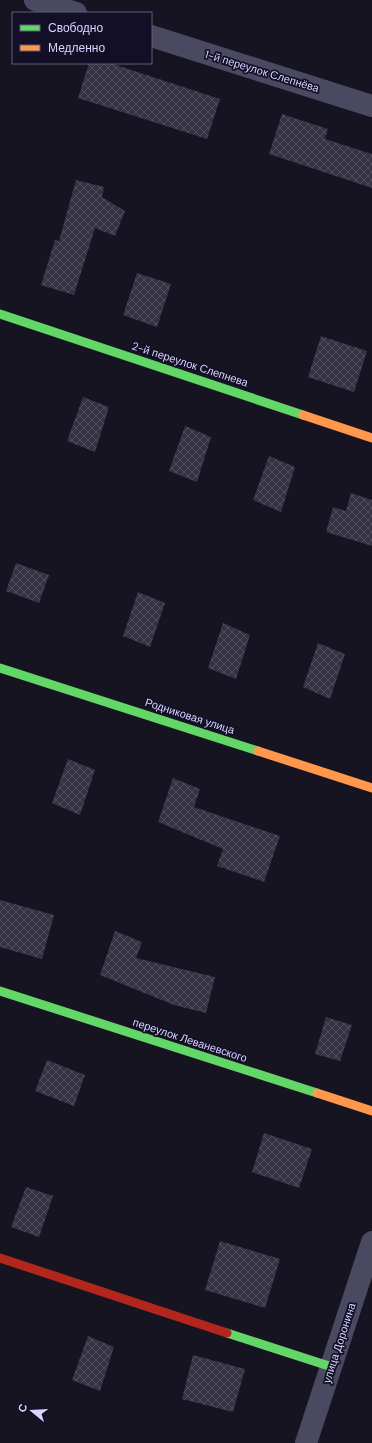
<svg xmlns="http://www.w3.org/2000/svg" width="372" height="1443" font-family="'DM Sans',sans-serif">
	<defs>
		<pattern id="building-cross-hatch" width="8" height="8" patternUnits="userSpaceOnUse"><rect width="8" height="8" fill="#343243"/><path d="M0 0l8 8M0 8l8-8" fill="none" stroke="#514f5f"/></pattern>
	</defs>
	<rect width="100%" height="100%" fill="#161421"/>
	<g fill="url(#building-cross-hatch)">
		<polygon points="89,63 110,63 220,99 207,139 78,98"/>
		<polygon points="282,114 328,129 325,139 372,154 372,188 269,154"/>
		<polygon points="76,180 104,187 102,197 125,211 115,236 95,228 74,295 41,285 55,240 59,241"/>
		<polygon points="137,273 171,284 157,327 123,315"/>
		<polygon points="321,336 367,351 354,392 308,377"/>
		<polygon points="83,397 109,407 95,452 67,441"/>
		<polygon points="185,426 211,437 197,482 169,471"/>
		<polygon points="269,456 295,467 281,512 253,500"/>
		<polygon points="351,493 372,500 372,546 326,532 333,507 346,511"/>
		<polygon points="16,563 49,575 39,603 6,591"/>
		<polygon points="138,592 165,603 150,647 123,636"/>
		<polygon points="223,623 250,635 236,679 208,668"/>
		<polygon points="318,643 345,654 330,699 303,687"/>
		<polygon points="68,759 95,770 80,815 52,803"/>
		<polygon points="173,778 200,789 194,807 280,836 264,882 217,866 223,849 158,822"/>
		<polygon points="0,900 54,915 42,959 0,947"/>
		<polygon points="115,931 142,942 136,958 215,977 206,1013 174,1005 100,975"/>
		<polygon points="326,1017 352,1025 340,1061 315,1054"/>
		<polygon points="47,1060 85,1075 74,1106 35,1091"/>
		<polygon points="264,1133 312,1149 299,1188 252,1172"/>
		<polygon points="26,1187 53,1196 39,1237 11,1227"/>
		<polygon points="220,1241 280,1259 265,1308 205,1290"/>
		<polygon points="88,1336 114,1347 100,1391 72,1380"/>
		<polygon points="193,1355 245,1369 233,1412 182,1399"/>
	</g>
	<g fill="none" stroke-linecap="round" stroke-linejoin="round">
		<g stroke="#4a4962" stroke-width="22">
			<polyline points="35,0 76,13"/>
			<polyline points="151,36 372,106"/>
			<polyline points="306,1443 372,1242"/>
		</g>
		<g stroke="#63d668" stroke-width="9">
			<polyline points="0,314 303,415"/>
			<polyline points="0,668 258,751"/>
			<polyline points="0,991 317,1093"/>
			<polyline points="227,1333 332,1367"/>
		</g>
		<g stroke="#ff974d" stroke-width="9">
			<polyline points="303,415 372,438"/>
			<polyline points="258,751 372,788"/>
			<polyline points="317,1093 372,1111"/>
		</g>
		<polyline stroke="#b3261e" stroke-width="9" points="0,1258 227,1333"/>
	</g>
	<g text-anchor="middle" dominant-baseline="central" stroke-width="3.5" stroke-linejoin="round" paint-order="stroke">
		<g font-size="11" fill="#d9d4ff" stroke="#130f26">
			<text transform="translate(262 71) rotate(17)">1-й переулок Слепнёва</text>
			<text transform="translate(190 364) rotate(18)">2-й переулок Слепнева</text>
			<text transform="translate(190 716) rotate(18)">Родниковая улица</text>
			<text transform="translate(190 1040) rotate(18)">переулок Леваневского</text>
			<text transform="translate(339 1343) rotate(-72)">улица Доронина</text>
		</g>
	</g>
	<rect x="12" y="12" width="140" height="52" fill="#130f26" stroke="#625e7d"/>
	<rect x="20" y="25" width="20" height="6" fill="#63d668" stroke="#625e7d"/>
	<text x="48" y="32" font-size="12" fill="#d9d4ff">Свободно</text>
	<rect x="20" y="45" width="20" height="6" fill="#ff974d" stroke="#625e7d"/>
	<text x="48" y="52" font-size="12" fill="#d9d4ff">Медленно</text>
	<g transform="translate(32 1411) rotate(288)" stroke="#130f26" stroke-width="3" paint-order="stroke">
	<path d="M0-3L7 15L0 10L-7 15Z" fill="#d9d4ff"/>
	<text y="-6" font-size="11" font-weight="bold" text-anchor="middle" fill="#d9d4ff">С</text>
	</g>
</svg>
